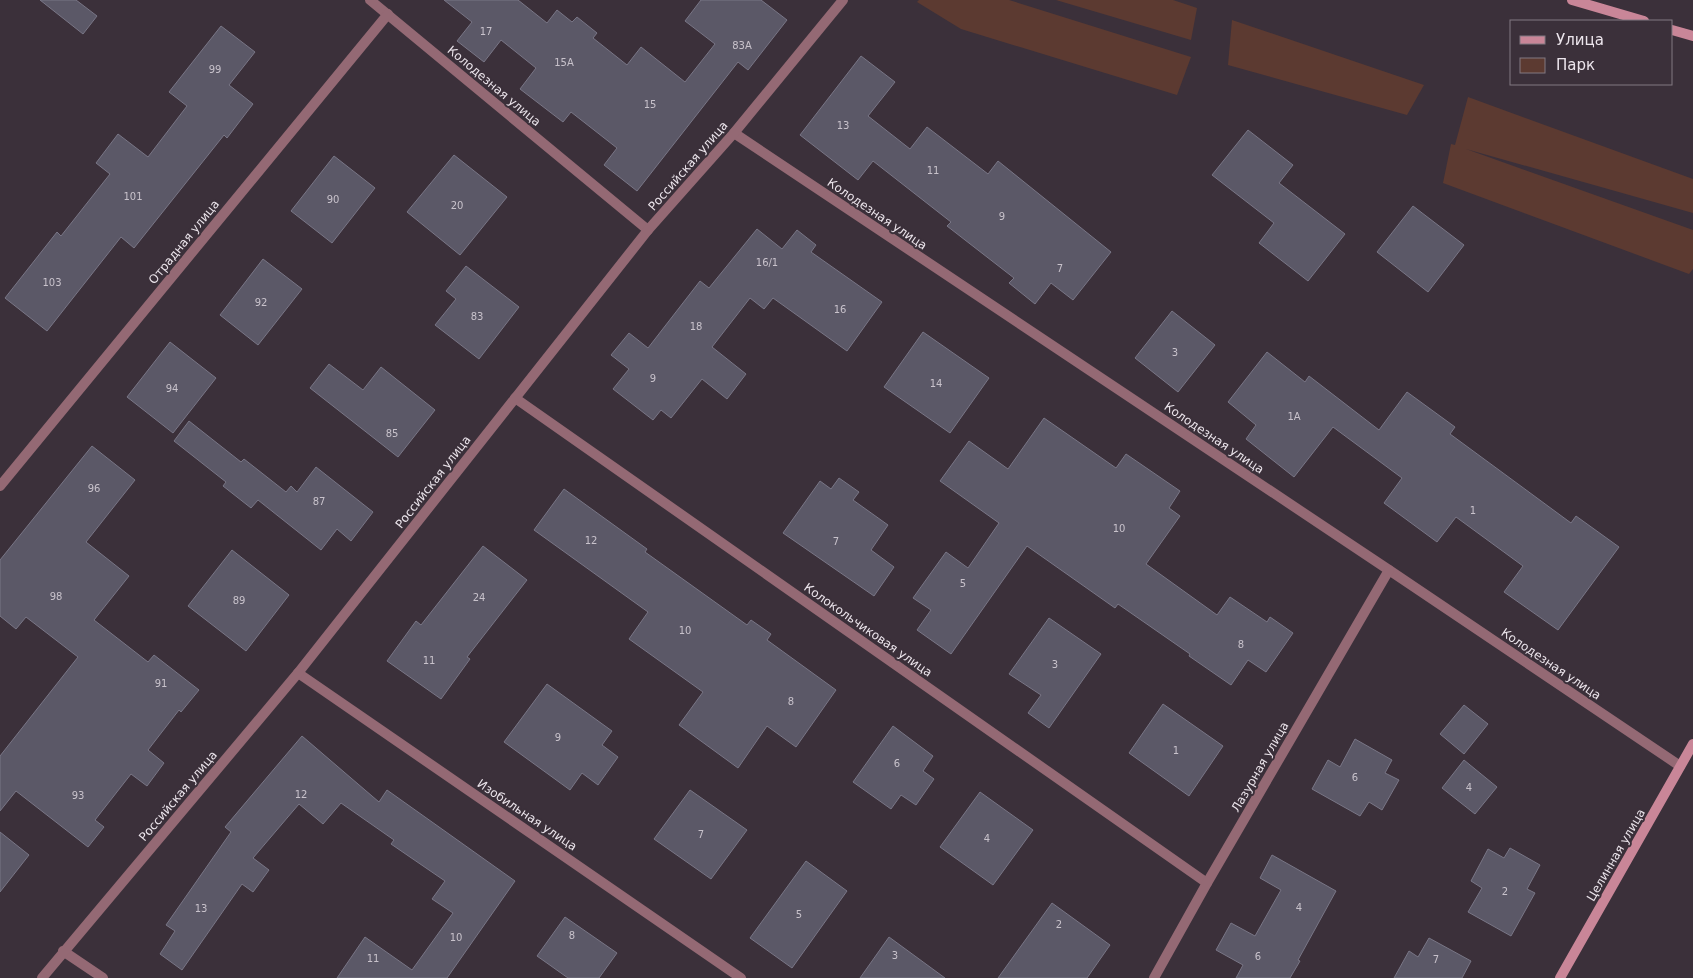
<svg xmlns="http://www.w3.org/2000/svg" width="1693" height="978" font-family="'DejaVu Sans',sans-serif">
	<rect width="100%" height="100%" fill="#3b303a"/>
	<g fill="#5c3a31">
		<polygon points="919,0 1009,0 1191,57 1177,95 961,29 917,2"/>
		<polygon points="1056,0 1173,0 1197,8 1191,40"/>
		<polygon points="1232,20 1424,85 1407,115 1228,65"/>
		<polygon points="1468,97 1693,179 1693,213 1466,149 1693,230 1693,269 1689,274 1443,183 1451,144 1455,145"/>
	</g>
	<g fill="#5b5867" stroke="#797686">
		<polygon points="40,0 76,0 97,16 83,34"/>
		<polygon points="444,0 518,0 547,23 557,10 572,22 577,17 597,33 593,38 627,65 641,47 685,82 715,44 685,21 701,0 761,0 787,20 748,70 738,62 637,191 604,165 617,148 571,112 563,122 520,89 536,68 501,40 484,62 457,41 472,22"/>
		<polygon points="221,26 255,52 229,85 253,104 227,138 224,135 134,248 121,237 47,331 5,298 57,232 61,236 110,174 96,163 118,134 148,157 187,106 169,92"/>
		<polygon points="861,56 895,82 868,116 910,149 927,127 988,174 998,161 1111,252 1073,300 1051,283 1035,304 1009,283 1014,278 947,226 951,222 873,161 858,180 800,135"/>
		<polygon points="1248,130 1293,165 1279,183 1345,234 1308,281 1259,243 1274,223 1212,175"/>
		<polygon points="454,155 507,197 460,255 407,212"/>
		<polygon points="334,156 375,188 332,243 291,211"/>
		<polygon points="1413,206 1464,245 1428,292 1377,252"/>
		<polygon points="757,229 782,249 797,230 816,245 811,252 882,302 847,351 773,298 764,309 750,298 712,347 746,374 727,399 702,379 671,418 661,410 653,420 613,389 629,369 611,355 629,333 648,348 700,281 709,288"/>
		<polygon points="263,259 302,289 258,345 220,315"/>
		<polygon points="466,266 519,307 479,359 435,325 456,299 446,291"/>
		<polygon points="1172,311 1215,345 1178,392 1135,358"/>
		<polygon points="923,332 989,378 950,433 884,387"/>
		<polygon points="170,342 216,378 173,433 127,397"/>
		<polygon points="1267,352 1305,382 1309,376 1379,430 1407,392 1455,427 1450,434 1571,523 1576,516 1619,547 1558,630 1504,592 1523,566 1456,517 1437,542 1384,503 1402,478 1333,427 1294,477 1246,439 1256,425 1228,402"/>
		<polygon points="329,364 363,390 381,367 435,410 398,457 310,388"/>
		<polygon points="1044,418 1116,468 1126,454 1180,491 1169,508 1180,516 1146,564 1217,615 1230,597 1267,622 1270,617 1293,633 1266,672 1248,660 1231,685 1189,656 1190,654 1118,604 1115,608 1027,546 951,654 917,630 931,610 913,598 946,552 968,568 999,523 940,481 969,441 1008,469"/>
		<polygon points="189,421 241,462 244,459 286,492 291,486 297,492 316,467 373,512 351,541 337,529 321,550 258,500 251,508 223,486 226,482 174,441"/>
		<polygon points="92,446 135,480 86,542 129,576 94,620 148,662 154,655 199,690 181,712 179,710 148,750 164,763 147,786 131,774 95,820 104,827 88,847 16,791 0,811 0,756 78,657 26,617 16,629 0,616 0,560"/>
		<polygon points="839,478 859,492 853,500 888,525 871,550 894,567 874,596 783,533 820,481 831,489"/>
		<polygon points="564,489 647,549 645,552 747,625 751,620 771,634 767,640 836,690 796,747 767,726 738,768 679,725 703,692 629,639 648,612 534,530"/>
		<polygon points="483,546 527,580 467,657 470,659 441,699 387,661 416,621 421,625"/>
		<polygon points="232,550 289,595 246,651 188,606"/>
		<polygon points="1049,618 1101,654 1049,728 1028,713 1041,695 1009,674"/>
		<polygon points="547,684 612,731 602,745 618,757 598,785 582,773 570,790 504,742"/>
		<polygon points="1163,704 1223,746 1189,796 1129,753"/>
		<polygon points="1464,705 1488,724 1464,754 1440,734"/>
		<polygon points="893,726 933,756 923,771 934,779 916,805 901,795 891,809 853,782"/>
		<polygon points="302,736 379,802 387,790 515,881 447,978 337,978 365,937 412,970 453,913 432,899 445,881 391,844 394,840 341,803 323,824 299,804 253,858 269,870 253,892 242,884 182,970 160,954 175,931 166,925 231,832 225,827"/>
		<polygon points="1355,739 1392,760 1385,773 1399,780 1382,810 1369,802 1360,816 1312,789 1328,760 1340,767"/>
		<polygon points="1464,760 1497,787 1475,814 1442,788"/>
		<polygon points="690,790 747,830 711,879 654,839"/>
		<polygon points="980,792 1033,830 993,885 940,847"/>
		<polygon points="0,832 29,855 0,892"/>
		<polygon points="1510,848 1540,865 1527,889 1535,893 1511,936 1468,912 1482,888 1471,881 1488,849 1504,858"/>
		<polygon points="1272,855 1336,891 1298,960 1300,961 1290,978 1236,978 1243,965 1216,950 1231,923 1255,936 1281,890 1260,878"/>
		<polygon points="806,861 847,891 792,968 750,938"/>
		<polygon points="1052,903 1110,945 1087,978 998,978"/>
		<polygon points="565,917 617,953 599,978 568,978 537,956"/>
		<polygon points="889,937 945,978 860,978"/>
		<polygon points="1429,938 1471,961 1462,978 1394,978 1409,951 1418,957"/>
	</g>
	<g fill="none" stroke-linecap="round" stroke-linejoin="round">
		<g stroke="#946974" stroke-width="10">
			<polyline points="370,0 648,230"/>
			<polyline points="734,133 1389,570 1680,766"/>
			<polyline points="515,398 1207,883"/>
			<polyline points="0,486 388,14"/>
			<polyline points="298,673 741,978"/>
			<polyline points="63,951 103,978"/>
			<polyline points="42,978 298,673 648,230 734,133 843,0"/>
			<polyline points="1154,978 1207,883 1389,570"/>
		</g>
		<g stroke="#c98698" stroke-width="10">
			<polyline points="1572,0 1644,21"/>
			<polyline points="1672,30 1693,36"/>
			<polyline points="1560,978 1693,744"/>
		</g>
	</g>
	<g text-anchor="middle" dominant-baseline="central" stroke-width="4" stroke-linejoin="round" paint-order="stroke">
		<g font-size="10" fill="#c8c2cb">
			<text x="486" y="31">17</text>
			<text x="742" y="45">83А</text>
			<text x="564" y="62">15А</text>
			<text x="215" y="69">99</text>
			<text x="650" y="104">15</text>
			<text x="843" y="125">13</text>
			<text x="933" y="170">11</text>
			<text x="133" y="196">101</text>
			<text x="333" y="199">90</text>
			<text x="457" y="205">20</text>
			<text x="1002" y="216">9</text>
			<text x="767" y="262">16/1</text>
			<text x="1060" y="268">7</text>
			<text x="52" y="282">103</text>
			<text x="261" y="302">92</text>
			<text x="840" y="309">16</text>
			<text x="477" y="316">83</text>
			<text x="696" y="326">18</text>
			<text x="1175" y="352">3</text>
			<text x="653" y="378">9</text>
			<text x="936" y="383">14</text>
			<text x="172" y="388">94</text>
			<text x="1294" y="416">1А</text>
			<text x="392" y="433">85</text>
			<text x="94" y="488">96</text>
			<text x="319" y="501">87</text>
			<text x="1473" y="510">1</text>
			<text x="1119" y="528">10</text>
			<text x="591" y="540">12</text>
			<text x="836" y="541">7</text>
			<text x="963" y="583">5</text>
			<text x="56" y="596">98</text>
			<text x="479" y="597">24</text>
			<text x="239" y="600">89</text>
			<text x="685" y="630">10</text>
			<text x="1241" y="644">8</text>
			<text x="429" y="660">11</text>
			<text x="1055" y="664">3</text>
			<text x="161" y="683">91</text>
			<text x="791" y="701">8</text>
			<text x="558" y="737">9</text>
			<text x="1176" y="750">1</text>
			<text x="897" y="763">6</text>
			<text x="1355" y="777">6</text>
			<text x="1469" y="787">4</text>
			<text x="301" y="794">12</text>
			<text x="78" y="795">93</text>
			<text x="701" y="834">7</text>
			<text x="987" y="838">4</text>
			<text x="1505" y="891">2</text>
			<text x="1299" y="907">4</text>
			<text x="201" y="908">13</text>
			<text x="799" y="914">5</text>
			<text x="1059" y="924">2</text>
			<text x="572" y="935">8</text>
			<text x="456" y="937">10</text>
			<text x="895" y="955">3</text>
			<text x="1258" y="956">6</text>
			<text x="373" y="958">11</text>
			<text x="1436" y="959">7</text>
		</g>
		<g font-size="12" fill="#ece5ec" stroke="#3b303a">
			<text transform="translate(494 86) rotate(40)">Колодезная улица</text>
			<text transform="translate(688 166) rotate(-49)">Российская улица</text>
			<text transform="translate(877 214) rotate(34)">Колодезная улица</text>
			<text transform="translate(184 242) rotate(-51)">Отрадная улица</text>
			<text transform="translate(1214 438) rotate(34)">Колодезная улица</text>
			<text transform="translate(433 482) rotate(-52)">Российская улица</text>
			<text transform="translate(868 630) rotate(35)">Колокольчиковая улица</text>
			<text transform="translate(1551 664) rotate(34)">Колодезная улица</text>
			<text transform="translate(1260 767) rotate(-60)">Лазурная улица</text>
			<text transform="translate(178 796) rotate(-50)">Российская улица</text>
			<text transform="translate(527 815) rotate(34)">Изобильная улица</text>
			<text transform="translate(1616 855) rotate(-60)">Целинная улица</text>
		</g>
	</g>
	<rect x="1510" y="20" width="162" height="65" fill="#3b303a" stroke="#827881"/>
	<rect x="1520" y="36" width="25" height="8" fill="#c98698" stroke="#827881"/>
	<text x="1556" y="45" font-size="15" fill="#ece5ec">Улица</text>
	<rect x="1520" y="58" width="25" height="15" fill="#5c3a31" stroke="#827881"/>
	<text x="1556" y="70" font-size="15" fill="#ece5ec">Парк</text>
</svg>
